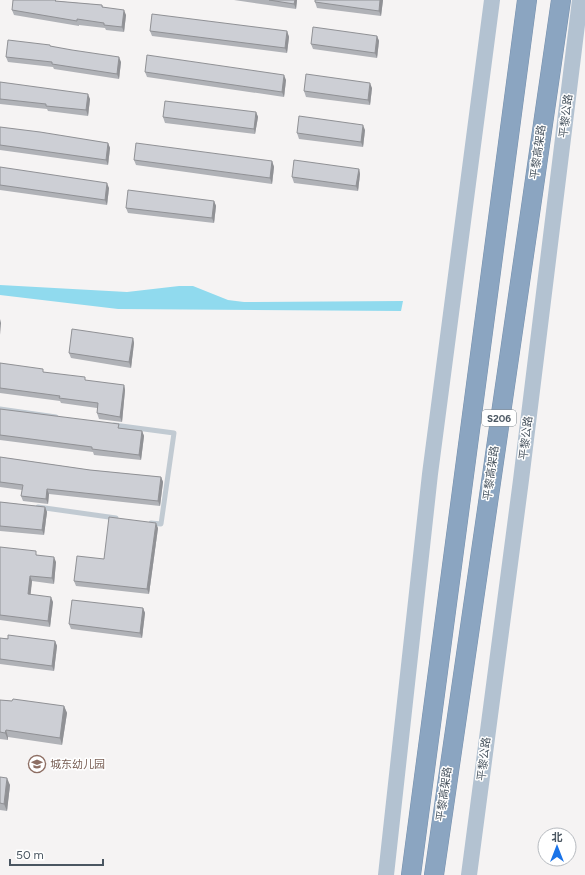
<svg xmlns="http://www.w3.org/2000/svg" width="585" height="875" font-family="Figtree,'Noto Sans SC',sans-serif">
	<rect width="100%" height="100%" fill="#f5f3f3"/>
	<polygon fill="#90daee" points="0,285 127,292 179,286 193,286 228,300 244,302 403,301 401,311 118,309 0,295"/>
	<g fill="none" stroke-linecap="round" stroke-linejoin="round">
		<g stroke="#7690ad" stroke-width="20">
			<g id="highway">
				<polyline points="411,875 527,0"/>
				<polyline points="434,875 561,0"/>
			</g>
		</g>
		<g stroke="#c1cad2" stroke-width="5">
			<polyline points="0,409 56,417"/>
			<polyline points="114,425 174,433 161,524 151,523"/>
			<polyline points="38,507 116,518"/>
		</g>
		<g stroke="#b3c2d1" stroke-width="16">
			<polyline points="386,875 430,474 492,0"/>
			<polyline points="469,875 521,480 580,0"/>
		</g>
		<use href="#highway" stroke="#8ba5c1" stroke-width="19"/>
	</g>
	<g fill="#b0b2b7">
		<polygon points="234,0 297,0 296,9"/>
		<polygon points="315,0 383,0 381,16 317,8 315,2"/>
		<polygon points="56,1 102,5 103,7 126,15 124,32 106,30 105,28 79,25 79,26 14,15 12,10"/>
		<polygon points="150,31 287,31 289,37 287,53 152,36"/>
		<polygon points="377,36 379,41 377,58 313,49 311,44"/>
		<polygon points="50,46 121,62 119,79 54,69 53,67 8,62 6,57"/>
		<polygon points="145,72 286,80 284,97 147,77"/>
		<polygon points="0,82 90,99 88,116 48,111 47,109 0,104"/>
		<polygon points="372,88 370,105 306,97 304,91"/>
		<polygon points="256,112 258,117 255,134 165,123 163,117"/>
		<polygon points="0,127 108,143 110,148 108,165 0,150"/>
		<polygon points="365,130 363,147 299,139 297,133"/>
		<polygon points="134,160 272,161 274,167 272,184 136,165"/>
		<polygon points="0,167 109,188 107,205 0,190"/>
		<polygon points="359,169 360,174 358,191 294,183 292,177"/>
		<polygon points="214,201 216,206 214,223 128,213 126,208"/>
		<polygon points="133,338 134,343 131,368 71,358 69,353"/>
		<polygon points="0,363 87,381 124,385 125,390 122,422 99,419 97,413 97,408 61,403 60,401 0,393"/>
		<polygon points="0,409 120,428 142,431 144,436 141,460 94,455 93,452 0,440"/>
		<polygon points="0,457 90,470 161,477 163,482 160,506 49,494 48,504 23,501 21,496 22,490 0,487"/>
		<polygon points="0,502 45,507 47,512 44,535 0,531"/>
		<polygon points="158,528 149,594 76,586 74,581 104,559"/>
		<polygon points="0,547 37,555 56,562 54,584 32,581 30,595 53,602 50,627 0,620"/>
		<polygon points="143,608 145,613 142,638 71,629 69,624"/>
		<polygon points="0,638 55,641 57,646 54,671 0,664"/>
		<polygon points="0,700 12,701 64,706 67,713 62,745 8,737 8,740 0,739"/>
		<polygon points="0,777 10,785 7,811 0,810"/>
	</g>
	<g fill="#909195">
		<polygon points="295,0 297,0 296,9 294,4"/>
		<polygon points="380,0 383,0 381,16 379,11"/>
		<polygon points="124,10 126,15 124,32 122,27"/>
		<polygon points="287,31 289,37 287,53 285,48"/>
		<polygon points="377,36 379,41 377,58 375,53"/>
		<polygon points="119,57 121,62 119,79 117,74"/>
		<polygon points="284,75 286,80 284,97 282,92"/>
		<polygon points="370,83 372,88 370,105 368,100"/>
		<polygon points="88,94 90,99 88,116 86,110"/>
		<polygon points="256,112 258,117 255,134 254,129"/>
		<polygon points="363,125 365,130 363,147 361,142"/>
		<polygon points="108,143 110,148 108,165 106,160"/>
		<polygon points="272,161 274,167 272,184 270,178"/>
		<polygon points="359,169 360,174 358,191 356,186"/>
		<polygon points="107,183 109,188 107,205 105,200"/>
		<polygon points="214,201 216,206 214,223 212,218"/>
		<polygon points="0,319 1,323 0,335"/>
		<polygon points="133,338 134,343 131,368 129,362"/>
		<polygon points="124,385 125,390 122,422 120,417"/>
		<polygon points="142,431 144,436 141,460 139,455"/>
		<polygon points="161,477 163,482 160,506 158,501"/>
		<polygon points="47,489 49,494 48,504 46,499"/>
		<polygon points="45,507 47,512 44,535 42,530"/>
		<polygon points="156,523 158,528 149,594 147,589"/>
		<polygon points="54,557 56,562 54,584 52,578"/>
		<polygon points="30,576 32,581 30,600 28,594"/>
		<polygon points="51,597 53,602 50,627 48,621"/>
		<polygon points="143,608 145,613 142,638 140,633"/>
		<polygon points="55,641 57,646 54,671 52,666"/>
		<polygon points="64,706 67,713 62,745 60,738"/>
		<polygon points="6,730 8,737 8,740 5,733"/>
		<polygon points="7,778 10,785 7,811 4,804"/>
	</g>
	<g fill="#cdcfd5" stroke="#909195">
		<polygon points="13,0 56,0 55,1 102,5 102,7 124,10 122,27 104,25 104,23 77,19 77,21 12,10"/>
		<polygon points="269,0 295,0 294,4"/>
		<polygon points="315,0 380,0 379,11 315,2"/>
		<polygon points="152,14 287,31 285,48 150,31"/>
		<polygon points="313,27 377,36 375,53 311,44"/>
		<polygon points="8,40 50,45 50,46 72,50 119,57 117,74 52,64 52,62 6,57"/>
		<polygon points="147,55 284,75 282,92 145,72"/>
		<polygon points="306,74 370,83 368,100 304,91"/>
		<polygon points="0,82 88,94 86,110 46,106 46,104 0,99"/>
		<polygon points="165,101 256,112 254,129 163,117"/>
		<polygon points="299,116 363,125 361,142 297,133"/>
		<polygon points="0,127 40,132 108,143 106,160 0,145"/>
		<polygon points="136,143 272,161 270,178 134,160"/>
		<polygon points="294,160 359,169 356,186 292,177"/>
		<polygon points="0,167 107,183 105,200 0,185"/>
		<polygon points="128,190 214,201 212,218 126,208"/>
		<polygon points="72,329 133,338 129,362 69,353"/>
		<polygon points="0,363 43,369 43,372 85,377 85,380 124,385 120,417 97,413 98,403 59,398 60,396 0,388"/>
		<polygon points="0,409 119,424 118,428 142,431 139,455 92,449 92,447 0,435"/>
		<polygon points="0,457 90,470 161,477 158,501 47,489 46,499 21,496 23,485 0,482"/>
		<polygon points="0,502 45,507 42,530 0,526"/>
		<polygon points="109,517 156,523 147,589 74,581 77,556 104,559"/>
		<polygon points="0,547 36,551 36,555 54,557 52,578 30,576 28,594 51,597 48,621 0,615"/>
		<polygon points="72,600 143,608 140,633 69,624"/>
		<polygon points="8,635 55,641 52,666 0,659 0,638 8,639"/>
		<polygon points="13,699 64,706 60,738 6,730 5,733 0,732 0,700 12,701"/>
		<polygon points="0,777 7,778 4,804 0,803"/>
	</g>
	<defs>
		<g id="school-ring" transform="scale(0.9)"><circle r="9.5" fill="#fff" stroke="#8d6e63" stroke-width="1.5"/><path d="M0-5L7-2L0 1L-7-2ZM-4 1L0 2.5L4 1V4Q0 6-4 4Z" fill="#8d6e63"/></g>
	</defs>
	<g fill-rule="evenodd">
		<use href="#school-ring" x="37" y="764"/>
	</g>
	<g text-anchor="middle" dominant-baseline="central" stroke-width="3" stroke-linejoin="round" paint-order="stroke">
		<rect fill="#fff" stroke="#808990" stroke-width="1" x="482" y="410" width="34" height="16" rx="3"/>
		<g font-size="10" font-weight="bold" fill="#4a5661">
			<text x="499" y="418">S206</text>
		</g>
		<g font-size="11" fill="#4a5661" stroke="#fff">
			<text transform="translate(566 116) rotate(-83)">平黎公路</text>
			<text transform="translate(538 152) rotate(-82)">平黎高架路</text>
			<text transform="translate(526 438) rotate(-83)">平黎公路</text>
			<text transform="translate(491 473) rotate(-82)">平黎高架路</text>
			<text transform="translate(484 759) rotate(-83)">平黎公路</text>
			<text transform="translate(444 794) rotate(-82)">平黎高架路</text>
		</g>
		<g font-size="11" fill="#785e54" stroke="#fff" text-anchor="start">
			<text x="50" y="764">城东幼儿园</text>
		</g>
	</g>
	<g transform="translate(557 847)"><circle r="19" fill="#ffffff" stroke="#b7bbc0"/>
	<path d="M0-3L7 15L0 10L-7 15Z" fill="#1a73e8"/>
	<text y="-6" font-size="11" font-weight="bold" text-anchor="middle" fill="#4a5661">北</text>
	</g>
	<path d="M10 859v6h93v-6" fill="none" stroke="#4a5661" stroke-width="2"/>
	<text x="16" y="859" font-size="12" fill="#4a5661" stroke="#ffffff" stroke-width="3" paint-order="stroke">50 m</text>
</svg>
